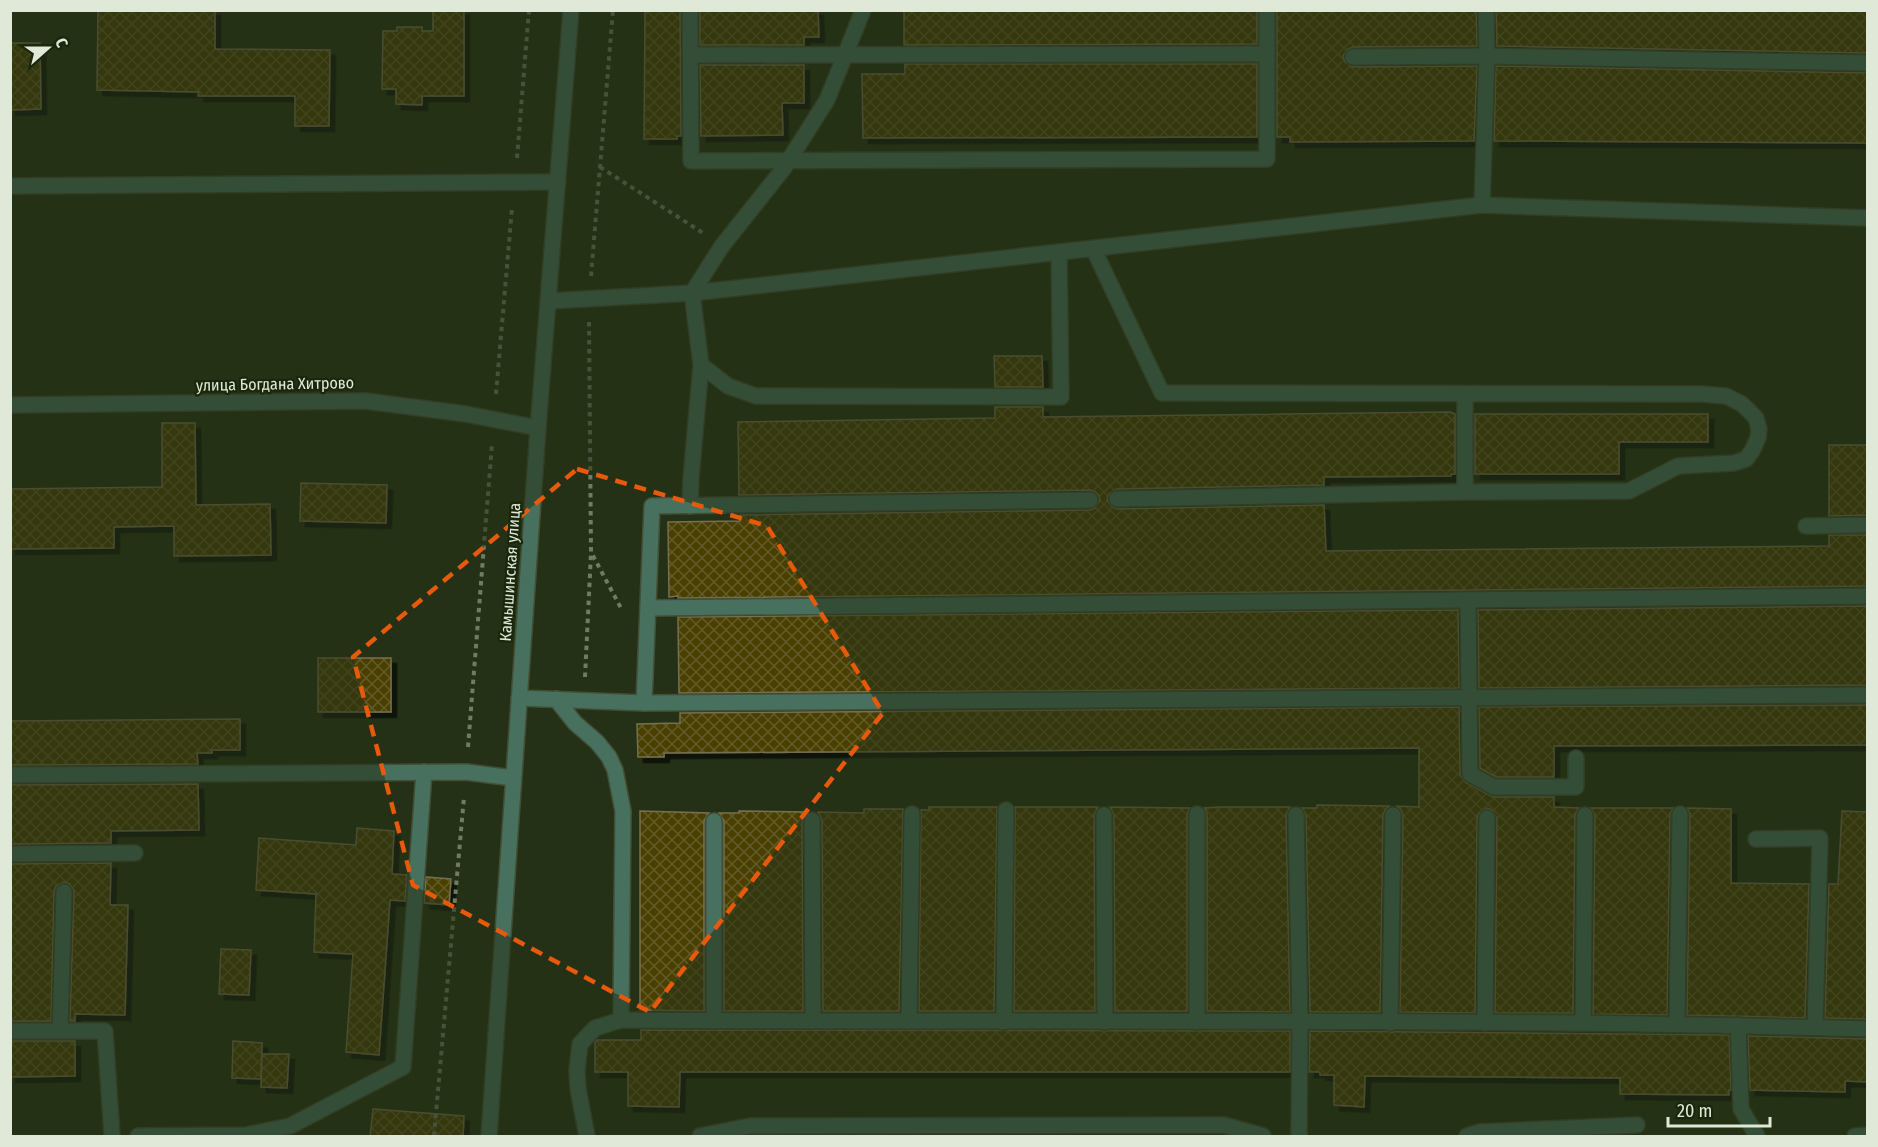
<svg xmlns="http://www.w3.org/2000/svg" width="1878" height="1147" font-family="'Fira Sans Condensed',sans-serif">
	<defs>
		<pattern id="building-cross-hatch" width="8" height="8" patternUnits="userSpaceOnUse" patternTransform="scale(1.5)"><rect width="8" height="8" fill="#4a3f05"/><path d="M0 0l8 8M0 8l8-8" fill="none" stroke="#645b29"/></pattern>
		<filter id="shadow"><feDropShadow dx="5.5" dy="5.5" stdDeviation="0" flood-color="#0009"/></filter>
	</defs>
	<rect width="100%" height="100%" fill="#243116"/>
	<g fill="url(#building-cross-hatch)" stroke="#77704f" stroke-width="1.5" filter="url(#shadow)">
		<polygon points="98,10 215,10 215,49 330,50 329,126 295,126 295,96 198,96 199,92 97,90"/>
		<polygon points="433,10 464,10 464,96 422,96 422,105 396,104 396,89 382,89 383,31 397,31 397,27 422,27 422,31 433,31"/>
		<polygon points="645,10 680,10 681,136 677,136 677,139 644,139"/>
		<polygon points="700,10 818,10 819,37 804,37 804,45 700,45"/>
		<polygon points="904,10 1257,10 1257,44 904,45"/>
		<polygon points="1277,10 1476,10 1477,46 1353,47 1348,49 1343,56 1345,62 1353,67 1477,66 1474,141 1290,142 1290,137 1277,137"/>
		<polygon points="1496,10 1868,10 1868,53 1497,46"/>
		<polygon points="10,43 40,43 41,109 10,110"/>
		<polygon points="905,64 1257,64 1257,137 863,138 862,74 905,74"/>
		<polygon points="700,65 804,65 804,103 782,103 783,135 701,136"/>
		<polygon points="1496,66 1868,73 1868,143 1494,141"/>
		<polygon points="994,356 1042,356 1043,387 995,387"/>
		<polygon points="995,407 1043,407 1043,417 1450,412 1455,414 1455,474 1451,474 1451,476 1324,477 1324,485 1117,489 1109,494 1107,500 1112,507 1117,509 1324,505 1326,551 1829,546 1829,535 1868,535 1868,586 678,598 678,596 669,597 668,522 740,521 740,515 1090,510 1095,508 1100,500 1099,496 1095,492 1090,490 739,495 738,422 995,418"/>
		<polygon points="1475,414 1708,414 1708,442 1619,442 1619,474 1475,474"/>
		<polygon points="162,423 195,423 196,505 270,504 271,555 174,556 174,526 114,527 114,548 10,549 10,489 162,487"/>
		<polygon points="1829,445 1868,445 1868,515 1829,516"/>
		<polygon points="301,483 387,485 386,523 300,521"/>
		<polygon points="1868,606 1868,685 1479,688 1478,610"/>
		<polygon points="1458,610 1459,688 679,693 678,617"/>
		<rect x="318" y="658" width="73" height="54"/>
		<polygon points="1868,705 1868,745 1554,746 1554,777 1496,777 1480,768 1479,707"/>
		<polygon points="1459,707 1460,774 1465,782 1493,797 1554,797 1554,807 1579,808 1575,815 1573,1013 1495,1013 1497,818 1492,810 1487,808 1479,813 1477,818 1475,1013 1400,1012 1403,815 1401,810 1397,806 1419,807 1419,748 664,753 664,757 638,757 637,724 680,723 680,713"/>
		<polygon points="240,719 240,750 212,750 212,753 197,753 198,764 10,765 10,721"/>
		<polygon points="198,784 199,830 111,831 111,843 10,844 10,785"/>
		<polygon points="1317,805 1389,806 1385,810 1383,815 1380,1012 1310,1012 1306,815 1302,808 1317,808"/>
		<polygon points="929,807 997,807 994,1011 919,1011 921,810 929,810"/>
		<polygon points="1015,807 1098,807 1094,815 1095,1011 1014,1011"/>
		<polygon points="1110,807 1190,808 1187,814 1187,1011 1115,1011 1114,815"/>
		<polygon points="1220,807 1290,807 1286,815 1290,1012 1207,1011 1207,814 1204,808"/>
		<polygon points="1591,808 1673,808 1670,814 1667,1015 1593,1014 1595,815"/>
		<polygon points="1687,808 1731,809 1731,883 1809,884 1805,1018 1687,1015 1690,814"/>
		<polygon points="864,809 903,809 899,1011 823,1011 822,820 818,812 864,813"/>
		<polygon points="640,811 709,813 704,821 704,1011 640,1010"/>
		<polygon points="739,811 806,812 802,820 803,1011 724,1011 724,821 719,813 739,813"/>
		<polygon points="1842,811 1868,812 1868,1019 1825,1018 1829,884 1838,884"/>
		<polygon points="357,828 394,831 392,874 407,875 405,901 390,900 379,1055 346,1052 353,954 314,952 316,894 256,890 259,838 356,845"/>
		<polygon points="111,863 110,905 128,905 125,1015 75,1014 75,1021 70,1021 74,892 70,884 64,882 56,886 54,892 51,1021 10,1021 10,864"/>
		<polygon points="426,877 451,879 449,905 424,903"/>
		<polygon points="221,949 251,950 249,995 219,994"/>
		<polygon points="641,1030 1290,1031 1290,1072 680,1072 679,1107 628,1106 628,1072 595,1072 595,1042 597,1040 641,1040"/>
		<polygon points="1310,1031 1729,1035 1731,1090 1729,1090 1729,1095 1620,1094 1620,1078 1365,1076 1364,1107 1334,1105 1334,1075 1320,1075 1320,1072 1309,1072"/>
		<polygon points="1748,1036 1868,1039 1868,1082 1845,1081 1845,1092 1750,1090"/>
		<polygon points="10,1041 75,1041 75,1076 10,1077"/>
		<polygon points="233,1041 262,1043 261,1079 232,1078"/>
		<polygon points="262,1054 289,1054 287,1088 261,1087"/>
		<polygon points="373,1109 464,1116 463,1137 370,1137"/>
	</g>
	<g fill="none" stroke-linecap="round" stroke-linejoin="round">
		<g stroke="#424e35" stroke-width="18">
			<g id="service">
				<polyline points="690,10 691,161 1267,159 1267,10"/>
				<polyline points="863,10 827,100 784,168 722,246 692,293 701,365 728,386 756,396 1061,397 1059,252"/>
				<polyline points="690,55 1267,54"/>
				<polyline points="1353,57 1487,56 1868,63"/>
				<polyline points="1482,205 1487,56 1486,10"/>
				<polyline points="1093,248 1162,393 1702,394 1726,396 1742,404 1756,418 1759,429 1758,438 1752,451 1746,459 1734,463 1678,466 1629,491 1465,492 1117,499"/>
				<polyline points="549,301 692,293 1482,205 1868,218"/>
				<polyline points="1465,394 1465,492"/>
				<polyline points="690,506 691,478 701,365"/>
				<polyline points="1806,526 1868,525"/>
				<polyline points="1468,600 1470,774 1494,787 1576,787 1576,758"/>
				<polyline points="649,608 1868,596"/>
				<polyline points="519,698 644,703 652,506 1090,500"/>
				<path d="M556,699L575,723L597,742L609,757L615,770L623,811L621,1020C1037,1023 1452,1017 1868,1029"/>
				<polyline points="644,703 1868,695"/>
				<polyline points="10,775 466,772 513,778"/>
				<polyline points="1104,815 1105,1022"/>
				<polyline points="1296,815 1300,1020 1299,1136"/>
				<polyline points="812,820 813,1021"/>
				<polyline points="714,821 714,1021"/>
				<polyline points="1756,839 1820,838 1815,1027"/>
				<polyline points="10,854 135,853"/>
				<polyline points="909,1021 912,814"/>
				<polyline points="1004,1022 1006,810"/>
				<polyline points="1197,1022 1197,814"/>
				<polyline points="1390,1023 1393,815"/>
				<polyline points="1485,1023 1487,818"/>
				<polyline points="1583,1023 1585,815"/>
				<polyline points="1677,1024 1680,814"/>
				<polyline points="1738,1025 1741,1109 1757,1136"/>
				<polyline points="10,1031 105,1031 112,1136"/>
				<polyline points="60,1031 64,892"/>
				<polyline points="138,1136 246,1135 290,1126 403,1067 424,772"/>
				<polyline points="587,1136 578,1089 577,1070 580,1044 595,1028 621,1020"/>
				<polyline points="700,1136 750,1126 1224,1125 1263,1136"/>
				<polyline points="1467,1136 1479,1132 1637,1125"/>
				<polyline points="1855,1136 1868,1135"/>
			</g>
		</g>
		<g stroke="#424e35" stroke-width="18">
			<g id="minor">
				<polyline points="10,186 558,182"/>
				<polyline points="10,405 366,401 466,414 538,428"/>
			</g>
		</g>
		<g stroke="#424e35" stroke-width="18">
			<polyline id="tertiary" points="489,1136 538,428 571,10"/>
		</g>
		<g stroke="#707b64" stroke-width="4" stroke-dasharray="4.5 4.5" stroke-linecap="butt">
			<polyline points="517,158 529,10"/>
			<polyline points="600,167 703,233"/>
			<polyline points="591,276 613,10"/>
			<polyline points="589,322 591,552 622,610"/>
			<polyline points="496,394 512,208"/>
			<polyline points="585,677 591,553"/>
			<polyline points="468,747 492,444"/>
			<polyline points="434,1136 464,797"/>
		</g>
		<use href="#service" stroke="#48705e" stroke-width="15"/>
		<use href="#minor" stroke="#48705e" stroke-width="15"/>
		<use href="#tertiary" stroke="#48705e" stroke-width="15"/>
	</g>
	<path d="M0 0H1878V1147H0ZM577,469L767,526L883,713L650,1012L413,885L353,657Z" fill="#243116" fill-opacity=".55" fill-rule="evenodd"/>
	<path fill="none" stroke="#e8590c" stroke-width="4.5" stroke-dasharray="12 8" stroke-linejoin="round" d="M577,469L767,526L883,713L650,1012L413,885L353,657Z"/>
	<g text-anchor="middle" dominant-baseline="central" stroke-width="4.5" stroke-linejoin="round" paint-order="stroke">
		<g font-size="16" fill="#e0e9d8" stroke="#1a270c">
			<text transform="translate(275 384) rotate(-1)">улица Богдана Хитрово</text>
			<text transform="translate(510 572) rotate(-86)">Камышинская улица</text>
		</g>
	</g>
	<rect width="1878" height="1147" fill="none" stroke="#e0e9d8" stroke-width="24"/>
	<g transform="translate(48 48) rotate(69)" stroke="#1a270c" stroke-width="4.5" paint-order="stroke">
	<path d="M0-4.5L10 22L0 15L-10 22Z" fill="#e0e9d8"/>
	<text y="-9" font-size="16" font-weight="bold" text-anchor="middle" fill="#e0e9d8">С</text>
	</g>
	<path d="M1668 1117v9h102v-9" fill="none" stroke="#e0e9d8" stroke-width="3"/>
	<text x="1677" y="1117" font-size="18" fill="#e0e9d8" stroke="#1a270c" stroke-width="4.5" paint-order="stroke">20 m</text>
</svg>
